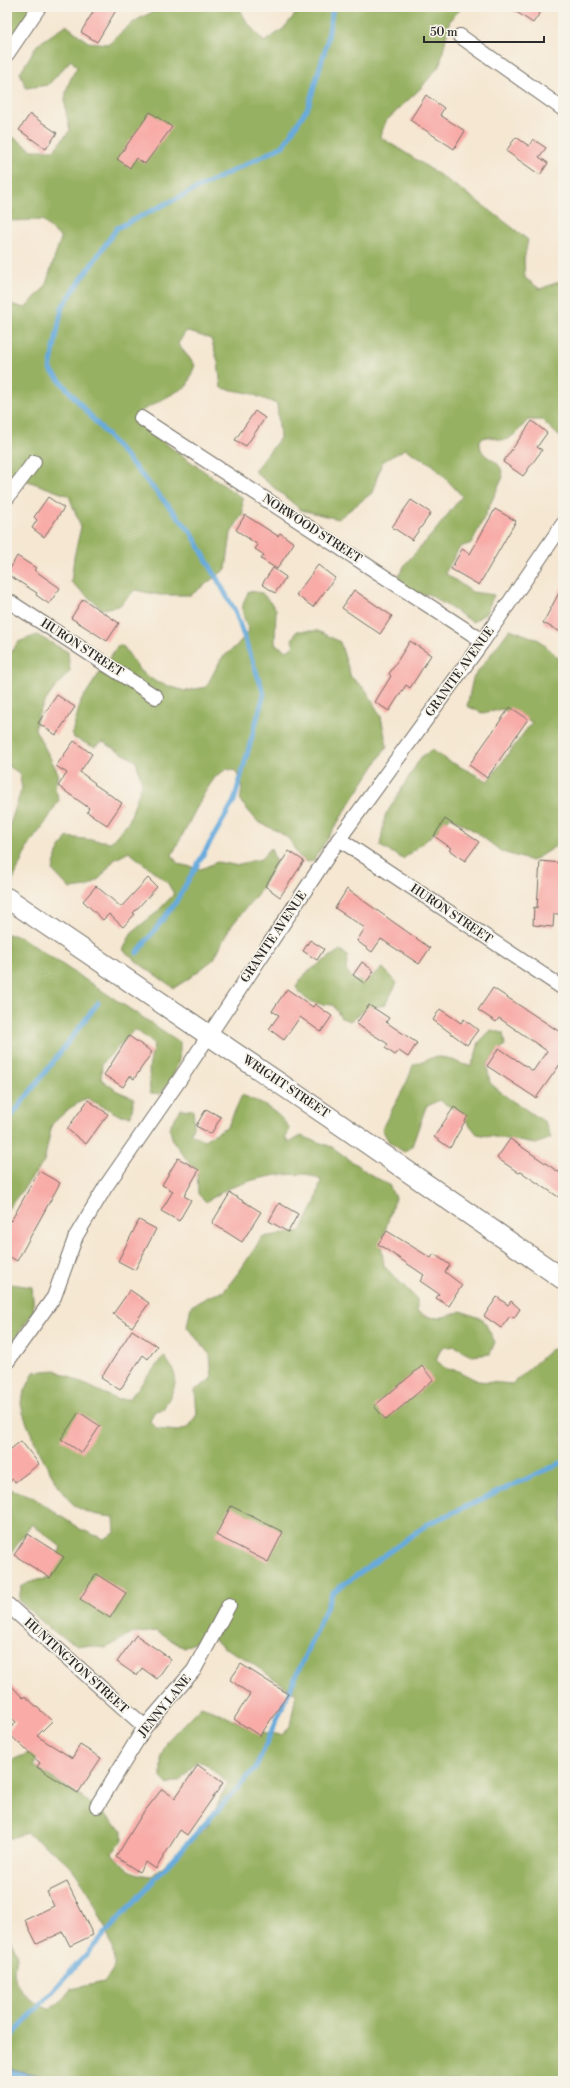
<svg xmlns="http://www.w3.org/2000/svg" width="570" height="2088" font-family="'Libre Bodoni',serif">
	<rect width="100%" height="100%" fill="#f7f3e8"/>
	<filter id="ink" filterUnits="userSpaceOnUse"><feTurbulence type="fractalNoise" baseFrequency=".025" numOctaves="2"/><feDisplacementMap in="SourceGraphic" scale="8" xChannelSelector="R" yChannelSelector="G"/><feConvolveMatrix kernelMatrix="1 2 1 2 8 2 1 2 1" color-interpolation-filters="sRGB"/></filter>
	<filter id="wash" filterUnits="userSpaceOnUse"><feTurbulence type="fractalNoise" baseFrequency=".012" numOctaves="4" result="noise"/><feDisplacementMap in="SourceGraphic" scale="16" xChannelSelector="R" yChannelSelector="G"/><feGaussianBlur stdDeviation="0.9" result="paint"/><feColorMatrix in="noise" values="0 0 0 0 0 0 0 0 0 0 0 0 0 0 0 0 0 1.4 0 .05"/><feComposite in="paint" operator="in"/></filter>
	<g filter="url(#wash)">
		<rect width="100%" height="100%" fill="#f5e7d2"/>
		<g fill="#97b162" stroke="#616e46">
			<polygon points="7,7 34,7 7,45"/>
			<path d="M170,7H239L246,21L264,42L283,29L301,7H463L450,20L440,65L421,88L386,121L380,137C431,168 481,202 528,240L524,260L525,278L540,289L563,280V440L542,420H528C522,426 513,439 504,440C494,440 489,433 480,440C479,459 493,456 500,467C502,469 502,474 503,477L472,543L460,547L445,573L472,592L494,595L486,613L473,622L428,594L418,595L408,588L398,577L406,563L435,531L462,496L433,465L405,449L382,462L372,493L338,519L301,510L254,471L280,438L277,404L249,393L221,388L218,362L211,339L186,331L178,344L195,365L187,386L136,414L139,425L242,498L243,513L231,533L226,569L191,595H160L135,590L119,606L102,609L71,582L74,557L81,527L69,496L14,476L7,482V303L25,308L45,287L61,238L42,220L7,221V133L32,150H54L70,130C63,102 62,93 77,67L71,60L48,85L26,88L20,73L37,45L66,25L88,42L109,44C131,23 139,15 170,7Z"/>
			<path d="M249,591L262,593L276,609L275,644L287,651L294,646L292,640L297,631H318L340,642L351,677L366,690L381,717L387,746L313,861L307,862L298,855L289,839L279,832L258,822L240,801L242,788L236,771L227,769L216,776L205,792L172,855L178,864L201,869L217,862L235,865L261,859L271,848L276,863L258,893L229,929L214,959L188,979L174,988L141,965L123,950L132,932L156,913L174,894L167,882L129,852L114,860L100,878L88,887L70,889L53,871L57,853L67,837L111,842L129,821L142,783L136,761L103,742L94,747L74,738L72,733L81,701L118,645L124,647L140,671L156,682L185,691L206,687L221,659L236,646L249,631C242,613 239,608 249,591Z"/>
			<polygon points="510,629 539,640 563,662 563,838 556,846 532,861 502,852 476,832 451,817 429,838 403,859 380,846 385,816 421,757 432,750 449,761 488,781 532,722 502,709 482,713 467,706 473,678"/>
			<path d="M37,635L68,652L70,671C56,687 37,706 35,729L58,773L55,788L59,800L46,822L28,846L11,885L7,883V833L22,788L19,773L7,765V659L18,642Z"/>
			<path d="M7,934L19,936L180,1042C181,1065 174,1075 161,1094L150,1093L149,1068L154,1044L135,1029L102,1064L101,1079L117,1091L134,1098L131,1116L119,1115L87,1098L70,1108L52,1124L44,1162L7,1210Z"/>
			<path d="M340,950L348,956L346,970L355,981L368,979L383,968L397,983L385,1005L366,1009L350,1021L341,1018L333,1005C316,1004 305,1003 296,987L306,973Z"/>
			<path d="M491,1030L503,1033L505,1045L494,1055L487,1065L490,1083L508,1098L545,1122L551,1138L536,1144L477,1134L460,1113L439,1100L426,1107L412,1146L404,1152L389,1142L382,1129C392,1107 407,1087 413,1065C425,1060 434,1055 447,1058C456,1060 461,1066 471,1065L475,1057L479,1042Z"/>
			<path d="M242,1095C261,1103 280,1111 290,1130L285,1137L289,1143L301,1136L332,1147L368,1173L389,1185L395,1198L381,1244L384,1266L417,1299V1312C432,1321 445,1318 461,1311L483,1319L495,1342L490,1354L472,1356L455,1346L441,1348L436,1360L446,1369L456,1370L478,1381L512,1384L550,1350L563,1346V2081H64L7,2068V1932L17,1954C8,1983 22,1998 49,2009L59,2003L71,1989L104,1982C107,1977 113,1971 114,1966C117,1943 85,1881 68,1864C55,1851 40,1842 26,1833L12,1838H7V1762L36,1750L37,1757L34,1766L86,1800L123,1830V1841L112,1853C125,1868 132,1875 152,1876L207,1827L228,1783L204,1763L197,1761L181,1780L168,1785L161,1778V1756L168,1740L201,1706L215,1711L256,1731L282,1735L290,1726L296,1694L244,1658L223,1647L208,1635L184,1648L156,1631L131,1634L106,1648L78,1645L55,1633L19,1601L21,1587L34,1580L48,1579L61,1547L32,1524L7,1559V1524L11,1512L7,1508V1488L31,1496L80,1529L104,1539L115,1533L114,1517C100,1516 81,1513 71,1502C56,1487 23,1424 21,1403C21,1397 31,1379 34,1372L55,1370L116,1399H129L164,1356C182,1380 176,1386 163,1409L154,1412L150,1421L157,1429L178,1431L189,1427L197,1414L195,1390L212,1379L210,1355L187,1327L191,1306L208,1297L224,1291L241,1269L262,1237L301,1231L315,1203L321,1180L306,1174L277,1175L253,1180L227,1189L206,1202L198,1194L197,1174L173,1141L169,1127L181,1109L193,1110L194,1122L191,1134L204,1140L228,1126Z"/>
			<polygon points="12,1284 32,1287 34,1311 7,1350 7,1290"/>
		</g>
		<polygon fill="#67abdc" stroke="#496b84" points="7,2068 64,2081 7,2081"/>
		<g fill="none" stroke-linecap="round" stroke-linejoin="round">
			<g stroke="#67abdc" stroke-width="5">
				<polyline points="137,953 174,905 234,801 264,694 235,611 191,532 50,369 62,307 117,228 283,146 308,107 327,43 333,7"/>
				<polyline points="7,1122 98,1003"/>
				<polyline points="7,2044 11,2037 255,1769 333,1592 428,1524 563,1462"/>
			</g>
		</g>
		<g id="blocks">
			<g fill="#f8aba7">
				<polygon points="96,7 118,7 97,42 81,32"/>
				<polygon points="509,7 544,7 533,23"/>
				<polygon points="426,95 444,108 440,115 465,131 454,149 410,120"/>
				<polygon points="150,112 172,127 145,164 136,158 130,168 117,159"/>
				<polygon points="30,114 57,133 46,149 19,130"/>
				<polygon points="516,137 529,146 533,139 546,148 539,157 548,163 540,175 506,151"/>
				<polygon points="255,411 265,418 246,446 235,440"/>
				<polygon points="532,421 547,433 537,447 542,450 523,476 503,462"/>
				<polygon points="48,497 64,508 44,537 32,528 37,520 34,517"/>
				<polygon points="411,500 431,513 412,540 392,527"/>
				<polygon points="495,509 516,521 479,585 451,569 462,549 470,554"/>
				<polygon points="245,515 278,536 280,533 294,543 277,569 261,559 264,555 255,549 258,545 236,530"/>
				<polygon points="17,556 36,568 34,570 60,588 49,604 36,595 37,593 7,574"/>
				<polygon points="318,565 335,578 313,607 296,595"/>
				<polygon points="273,568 286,577 275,593 262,584"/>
				<polygon points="563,585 563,633 543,623"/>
				<polygon points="354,590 392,616 380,634 342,608"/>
				<polygon points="83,599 119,623 107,641 71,618"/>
				<polygon points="410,641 431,655 410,688 406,685 389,711 375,702 391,676 389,674"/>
				<polygon points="57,695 75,707 56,735 38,723"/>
				<polygon points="510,707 528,719 487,778 469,765"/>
				<polygon points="74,741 92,754 80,772 95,783 94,784 122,803 107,825 87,812 89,808 58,786 67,773 56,766"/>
				<polygon points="445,819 479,842 465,861 449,850 451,848 434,836"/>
				<polygon points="289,851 304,861 280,897 265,886"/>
				<polygon points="540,861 561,863 559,895 563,896 563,914 554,914 553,927 533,925 534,907 537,908"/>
				<polygon points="148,878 157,887 133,913 135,914 123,927 109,914 103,920 83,901 96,886 121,907"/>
				<polygon points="347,889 430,948 419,964 381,939 372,952 357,941 365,928 335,908"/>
				<polygon points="310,940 324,949 317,960 303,951"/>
				<polygon points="362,962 374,971 365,984 353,975"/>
				<polygon points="493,988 563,1034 563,1060 536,1098 487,1066 499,1048 533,1071 547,1051 499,1018 496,1022 478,1010"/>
				<polygon points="287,989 313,1007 315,1004 332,1016 321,1032 300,1017 284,1040 269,1029 279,1015 272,1011"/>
				<polygon points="369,1005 389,1018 386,1022 417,1043 408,1057 399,1051 395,1055 385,1048 388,1044 356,1024"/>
				<polygon points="440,1009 461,1023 464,1019 478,1030 467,1045 433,1020"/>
				<polygon points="129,1036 152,1052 134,1079 130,1076 123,1087 104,1075"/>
				<polygon points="88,1100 108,1114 86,1144 67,1129"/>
				<polygon points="454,1107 468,1116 450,1148 434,1137"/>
				<polygon points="206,1109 221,1117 211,1134 196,1126"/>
				<polygon points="510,1139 563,1175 563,1200 521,1172 519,1173 497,1158"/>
				<polygon points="178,1158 199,1170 184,1196 191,1200 179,1221 161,1211 173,1191 162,1185"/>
				<polygon points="39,1171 60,1183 17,1261 7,1255 7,1218 11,1221"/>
				<polygon points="230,1193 261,1212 242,1242 212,1223"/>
				<polygon points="279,1203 298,1214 288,1232 269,1221"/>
				<polygon points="139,1220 156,1229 135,1270 118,1261"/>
				<polygon points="387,1231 431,1258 434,1254 450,1265 445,1272 462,1285 449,1306 436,1298 439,1294 420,1281 424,1275 378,1244"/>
				<polygon points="130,1290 149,1303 132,1327 113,1314"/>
				<polygon points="497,1297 508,1305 511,1301 520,1309 514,1318 510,1316 501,1328 484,1316"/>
				<polygon points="132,1330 157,1346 148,1359 143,1355 120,1390 101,1378"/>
				<polygon points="422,1366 433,1380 386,1420 374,1406"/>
				<polygon points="79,1412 100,1426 82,1453 61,1439"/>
				<polygon points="21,1441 39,1464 15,1482 13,1479 7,1484 7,1452"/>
				<polygon points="231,1506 283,1532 268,1562 216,1535"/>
				<polygon points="28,1534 64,1557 50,1578 14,1555"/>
				<polygon points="96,1574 126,1593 110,1618 80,1599"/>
				<polygon points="136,1635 171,1659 157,1679 142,1668 137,1676 117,1662"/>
				<polygon points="241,1664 288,1694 260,1736 234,1719 250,1694 230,1680"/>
				<polygon points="7,1681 23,1698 25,1696 52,1721 37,1736 72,1758 80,1745 101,1758 78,1793 37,1767 40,1763 7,1732 16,1722 7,1714"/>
				<polygon points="198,1765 223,1783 187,1835 180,1830 156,1869 146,1862 139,1872 116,1857 141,1816 162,1789 175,1798"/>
				<polygon points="67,1882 93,1935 70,1946 63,1932 37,1944 25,1920 54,1906 47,1892"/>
			</g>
		</g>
	</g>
	<g filter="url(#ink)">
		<use href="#blocks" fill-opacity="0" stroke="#726d65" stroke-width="1"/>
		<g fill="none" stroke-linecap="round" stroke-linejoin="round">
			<g stroke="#726d65" stroke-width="16">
				<g id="minor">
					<polyline points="460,36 563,109"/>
					<polyline points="7,54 39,7"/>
					<polyline points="141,418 483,641"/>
					<polyline points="7,498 34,462"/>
					<polyline points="7,600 156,697"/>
					<polyline points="339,839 563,988"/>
					<polyline points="7,1362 54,1297 76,1236 106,1186 180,1079 339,839 483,641 563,524"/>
					<polyline points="7,1604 145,1727"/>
					<polyline points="97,1806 145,1727 194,1670 229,1605"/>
				</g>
			</g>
			<g stroke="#726d65" stroke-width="22">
				<polyline id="secondary" points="7,898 332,1119 563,1279"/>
			</g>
			<use href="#minor" stroke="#fff" stroke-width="14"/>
			<use href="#secondary" stroke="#fff" stroke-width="20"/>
		</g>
	</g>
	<g text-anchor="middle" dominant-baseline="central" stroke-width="3" stroke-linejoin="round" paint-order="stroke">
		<g font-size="12" fill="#2b2b2b" stroke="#f7f3e8">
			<text transform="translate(312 529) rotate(33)">NORWOOD STREET</text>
			<text transform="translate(82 648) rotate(33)">HURON STREET</text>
			<text transform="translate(460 672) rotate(-54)">GRANITE AVENUE</text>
			<text transform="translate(451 914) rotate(34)">HURON STREET</text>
			<text transform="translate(274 937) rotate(-56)">GRANITE AVENUE</text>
			<text transform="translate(286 1087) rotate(34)">WRIGHT STREET</text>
			<text transform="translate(76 1666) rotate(42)">HUNTINGTON STREET</text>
			<text transform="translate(165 1706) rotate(-51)">JENNY LANE</text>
		</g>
	</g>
	<rect width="570" height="2088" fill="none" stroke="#f7f3e8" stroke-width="24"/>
	<path d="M424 36v6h120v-6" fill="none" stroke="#2b2b2b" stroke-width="2"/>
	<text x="430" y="36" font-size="12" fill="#2b2b2b" stroke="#f7f3e8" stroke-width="3" paint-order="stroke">50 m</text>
</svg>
